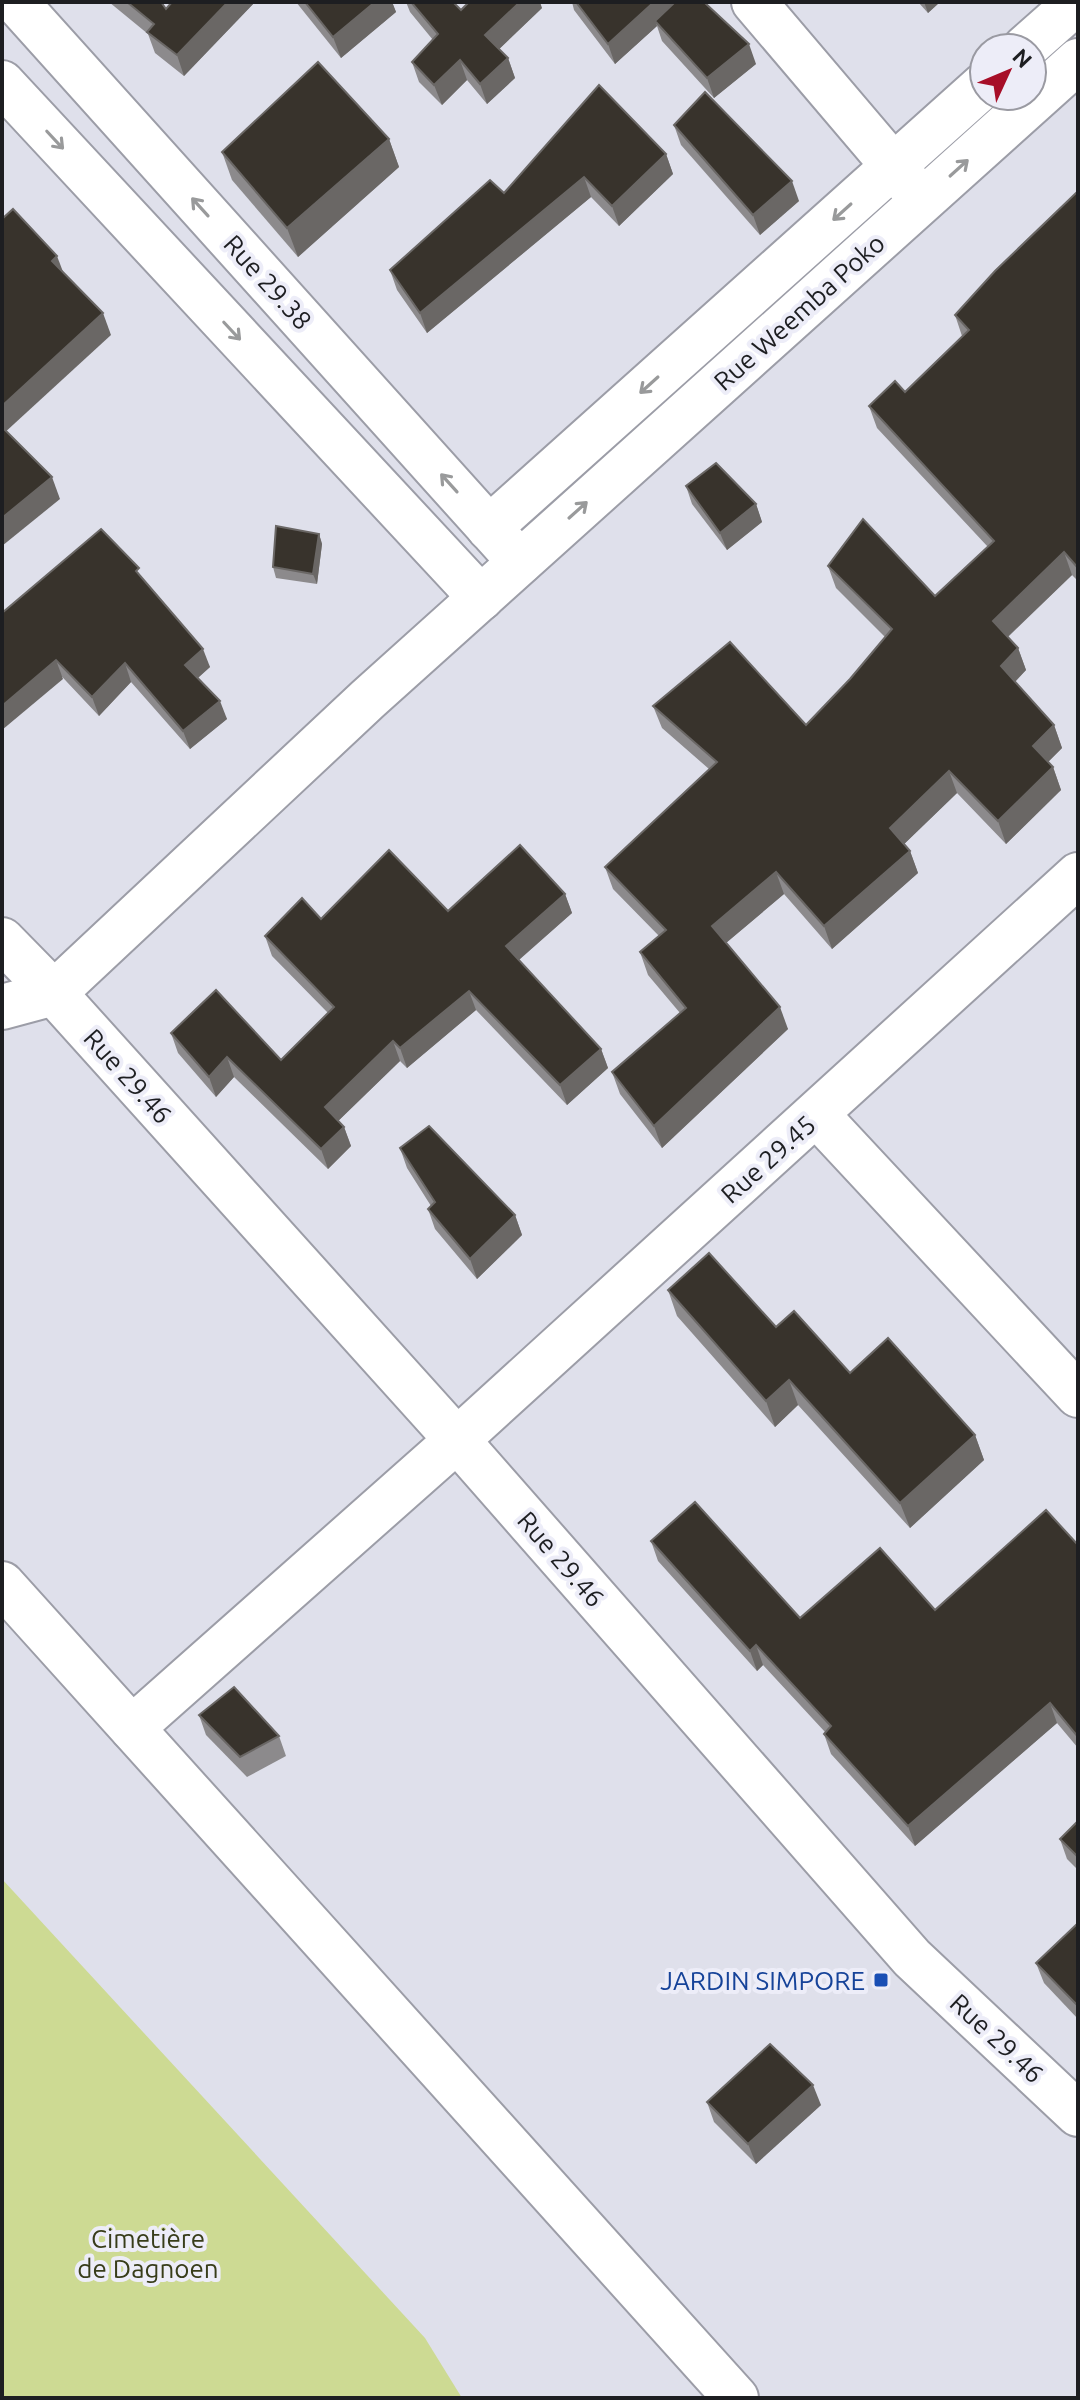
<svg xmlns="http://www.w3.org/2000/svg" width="1080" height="2400" font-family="Ubuntu,sans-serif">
	<rect width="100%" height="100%" fill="#dfe0eb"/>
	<polygon fill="#cdda93" points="2,1879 425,2338 462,2398 2,2398"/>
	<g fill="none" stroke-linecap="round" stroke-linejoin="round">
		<g stroke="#9c9da7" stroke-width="48">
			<g id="street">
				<polyline points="16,2 520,562"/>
				<polyline points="754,2 913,189"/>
				<polyline points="1025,48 1077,2"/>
				<polyline points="2,83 481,598"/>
				<polyline points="489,528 984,85"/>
				<polyline points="2,940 54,993 457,1440 912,1958 1078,2114"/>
				<polyline points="2,1007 54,993 368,699 1078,61"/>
				<polyline points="817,1115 1078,1395"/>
				<polyline points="2,1584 736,2398"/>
				<polyline points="132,1728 457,1440 1078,875"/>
			</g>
		</g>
		<use href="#street" stroke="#fff" stroke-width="44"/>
	</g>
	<g fill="#8c8a8c">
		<polygon points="109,2 161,2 166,9 172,2 255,2 184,76 155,53 148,34"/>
		<polygon points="296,2 392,2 396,12 341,58"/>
		<polygon points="406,2 453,2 461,10 542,8 499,49 508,58 515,78 487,104 467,80 442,105 419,82 412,62 433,40 410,12"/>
		<polygon points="572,2 672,2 673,4 756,64 714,98 662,41 657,26 615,64 574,10"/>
		<polygon points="918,2 940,2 928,13"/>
		<polygon points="674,125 799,201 760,235 681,145"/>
		<polygon points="389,139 399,167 298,257 232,180 222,152"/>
		<polygon points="666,154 673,174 619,226 591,197 427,333 397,290 390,270 504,193"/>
		<polygon points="1078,191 1078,581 1072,575 1008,637 1018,648 1026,670 1015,682 1054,725 1062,748 1048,762 1053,767 1061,790 1006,844 957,793 904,844 910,851 918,873 832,949 784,894 726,943 788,1029 662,1148 620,1094 612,1072 680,1013 648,975 640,952 659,936 613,889 605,867 709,769 662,728 653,706 806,725 850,679 885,637 836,588 828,566 935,596 988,547 877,428 869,406 905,392 962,336 955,315"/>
		<polygon points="686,486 756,504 762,522 727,550 692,504"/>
		<polygon points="319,534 322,544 317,584 276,578 273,567"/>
		<polygon points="143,579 210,667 198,678 227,719 190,749 131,682 99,716 2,613"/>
		<polygon points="565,894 572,913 519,960 601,1049 608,1068 567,1105 476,1010 407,1068 400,1061 338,1121 344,1127 351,1146 328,1169 234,1077 216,1097 178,1053 171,1033 281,1060 328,1013 272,956 265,936 321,919 448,911"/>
		<polygon points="400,1148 515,1215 522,1235 477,1279 435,1229 428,1209 431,1206 407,1168"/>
		<polygon points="668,1290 776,1327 850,1373 975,1435 984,1460 910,1528 798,1405 775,1427 677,1316"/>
		<polygon points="651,1541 800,1618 935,1610 1078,1545 1078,1748 1057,1723 915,1846 831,1754 824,1734 825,1732 763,1665 757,1671 658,1561"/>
		<polygon points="199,1715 279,1736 286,1756 247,1777 206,1735"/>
		<polygon points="1078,1821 1078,1870 1067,1859 1060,1839"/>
		<polygon points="1078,1923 1078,2019 1044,1983 1036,1963"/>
		<polygon points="707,2102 821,2105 756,2164 714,2122"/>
	</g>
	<g fill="#6a6765">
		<polygon points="228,2 255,2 184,76 177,55"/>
		<polygon points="375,2 392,2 396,12 341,58 333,37"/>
		<polygon points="520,2 540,2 542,8 493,55 485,35"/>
		<polygon points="654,2 672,2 675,10 655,21 657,26 615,64 608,44"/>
		<polygon points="924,2 940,2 928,13"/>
		<polygon points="749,44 756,64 714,98 707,78"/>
		<polygon points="508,58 515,78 487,104 480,84"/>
		<polygon points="460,60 467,80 442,105 434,85"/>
		<polygon points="389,139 399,167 298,257 287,228"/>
		<polygon points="666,154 673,174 619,226 612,206"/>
		<polygon points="584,177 591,197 427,333 420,313"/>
		<polygon points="792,181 799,201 760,235 753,215"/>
		<polygon points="57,256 65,277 52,261"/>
		<polygon points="103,313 111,335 2,435 2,406"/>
		<polygon points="52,477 60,499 2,546 2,518"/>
		<polygon points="756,504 762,522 727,550 720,533"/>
		<polygon points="319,534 322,544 317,584 313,574"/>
		<polygon points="1064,552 1072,575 1001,643 993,621"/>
		<polygon points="1018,648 1026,670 1009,688 1001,666"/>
		<polygon points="203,649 210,667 192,683 185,665"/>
		<polygon points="56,660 63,679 2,730 2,706"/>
		<polygon points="125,663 131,682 99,716 92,697"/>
		<polygon points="220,701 227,719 190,749 183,731"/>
		<polygon points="1054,725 1062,748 1041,769 1033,746"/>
		<polygon points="1053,767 1061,790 1006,844 998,821"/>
		<polygon points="949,771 957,793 898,850 890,828"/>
		<polygon points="910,851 918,873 832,949 824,926"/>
		<polygon points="776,872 784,894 720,948 712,926"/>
		<polygon points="565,894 572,913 513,965 506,946"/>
		<polygon points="469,991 476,1010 407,1068 400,1048"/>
		<polygon points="780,1007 788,1029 662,1148 654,1126"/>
		<polygon points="393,1041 400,1061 332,1127 325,1107"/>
		<polygon points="601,1049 608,1068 567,1105 560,1085"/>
		<polygon points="227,1057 234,1077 216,1097 209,1077"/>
		<polygon points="344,1127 351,1146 328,1169 321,1149"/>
		<polygon points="515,1215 522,1235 477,1279 470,1259"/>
		<polygon points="789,1380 798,1405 775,1427 766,1401"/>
		<polygon points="975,1435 984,1460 910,1528 900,1503"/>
		<polygon points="756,1645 763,1665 757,1671 750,1651"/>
		<polygon points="1050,1703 1057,1723 915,1846 908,1826"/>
		<polygon points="813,2085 821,2105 756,2164 748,2144"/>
	</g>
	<g fill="#38332c" stroke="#6a6765" stroke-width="2">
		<polygon points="127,2 161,2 166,9 172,2 228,2 177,55 147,32 154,24"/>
		<polygon points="305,2 375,2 333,37"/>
		<polygon points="411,2 453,2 461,10 469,2 520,2 485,35 508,58 480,84 460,60 434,85 412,62 438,34"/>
		<polygon points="576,2 654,2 608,44"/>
		<polygon points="675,2 704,2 749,44 707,78 655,21"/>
		<polygon points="318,62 389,139 287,228 222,152"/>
		<polygon points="599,85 666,154 612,206 584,177 420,313 390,270 490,180 504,193"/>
		<polygon points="705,92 792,181 753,215 674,125"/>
		<polygon points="1078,191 1078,568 1064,552 993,621 1018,648 1001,666 1054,725 1033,746 1053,767 998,821 949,771 890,828 910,851 824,926 776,872 712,926 780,1007 654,1126 612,1072 686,1008 640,952 666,930 605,867 717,762 653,706 730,642 806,725 850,679 892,629 828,566 863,519 935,596 994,541 869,406 895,381 905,392 969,330 955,315 995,271"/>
		<polygon points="13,209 57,256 52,261 103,313 2,406 2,219"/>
		<polygon points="2,427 52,477 2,518"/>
		<polygon points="716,463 756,504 720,533 686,486"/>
		<polygon points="276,526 319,534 313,574 273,567"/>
		<polygon points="101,529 139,568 136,571 203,649 185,665 220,701 183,731 125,663 92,697 56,660 2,706 2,613"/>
		<polygon points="520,845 565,894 506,946 601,1049 560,1085 469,991 400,1048 393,1041 325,1107 344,1127 321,1149 227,1057 209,1077 171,1033 216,990 281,1060 334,1007 265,936 302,898 321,919 389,850 448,911"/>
		<polygon points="429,1126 515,1215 470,1259 428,1209 435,1202 400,1148"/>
		<polygon points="709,1253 776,1327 794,1311 850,1373 888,1338 975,1435 900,1503 789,1380 766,1401 668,1290"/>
		<polygon points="695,1502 800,1618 880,1548 935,1610 1046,1510 1078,1545 1078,1737 1050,1703 908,1826 824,1734 831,1726 756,1645 750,1651 651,1541"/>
		<polygon points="234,1687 279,1736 240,1757 199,1715"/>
		<polygon points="1078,1821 1078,1857 1060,1839"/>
		<polygon points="1078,1923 1078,2006 1036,1963"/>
		<polygon points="770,2044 813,2085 748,2144 707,2102"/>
	</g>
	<defs><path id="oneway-shaft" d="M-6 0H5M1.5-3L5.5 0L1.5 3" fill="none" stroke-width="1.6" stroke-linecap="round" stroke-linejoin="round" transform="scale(2)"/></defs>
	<g stroke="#999a9b">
		<use href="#oneway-shaft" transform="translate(55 140) rotate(47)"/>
		<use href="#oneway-shaft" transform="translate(959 168) rotate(-42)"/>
		<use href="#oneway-shaft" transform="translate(200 207) rotate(-132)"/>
		<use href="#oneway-shaft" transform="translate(842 212) rotate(138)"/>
		<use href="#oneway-shaft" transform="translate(232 331) rotate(47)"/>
		<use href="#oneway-shaft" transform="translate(649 385) rotate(138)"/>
		<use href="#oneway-shaft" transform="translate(449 483) rotate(-132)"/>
		<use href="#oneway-shaft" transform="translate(578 510) rotate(-42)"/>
	</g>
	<rect fill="#1a4fb4" stroke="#ededf8" stroke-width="3" x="873" y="1972" width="16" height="16" rx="4"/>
	<g text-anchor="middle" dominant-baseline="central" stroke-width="8" stroke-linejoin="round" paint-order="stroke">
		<g font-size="26" fill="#1d1e21" stroke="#ededf8">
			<text transform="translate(268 282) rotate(48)">Rue 29.38</text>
			<text transform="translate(799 312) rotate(-42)">Rue Weemba Poko</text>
			<text transform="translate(128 1076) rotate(48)">Rue 29.46</text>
			<text transform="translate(768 1159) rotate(-42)">Rue 29.45</text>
			<text transform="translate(561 1559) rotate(49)">Rue 29.46</text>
			<text transform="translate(997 2038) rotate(43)">Rue 29.46</text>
		</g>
		<g font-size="26" fill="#164399" stroke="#ededf8" text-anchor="end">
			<text x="865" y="1980">JARDIN SIMPORE</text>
		</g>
		<g font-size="26" fill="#383d1a" stroke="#ededf8">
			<text x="148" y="2238">Cimetière<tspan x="148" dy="30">de Dagnoen</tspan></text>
		</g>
	</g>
	<rect width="1080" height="2400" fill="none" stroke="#1d1e21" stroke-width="8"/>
	<g transform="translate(1008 72) rotate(46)"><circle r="38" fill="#ededf8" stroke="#9a9aa2" stroke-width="2"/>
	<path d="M0-6L14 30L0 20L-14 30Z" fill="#a70e28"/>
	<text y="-12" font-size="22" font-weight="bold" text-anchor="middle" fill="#1d1e21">N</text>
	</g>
</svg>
